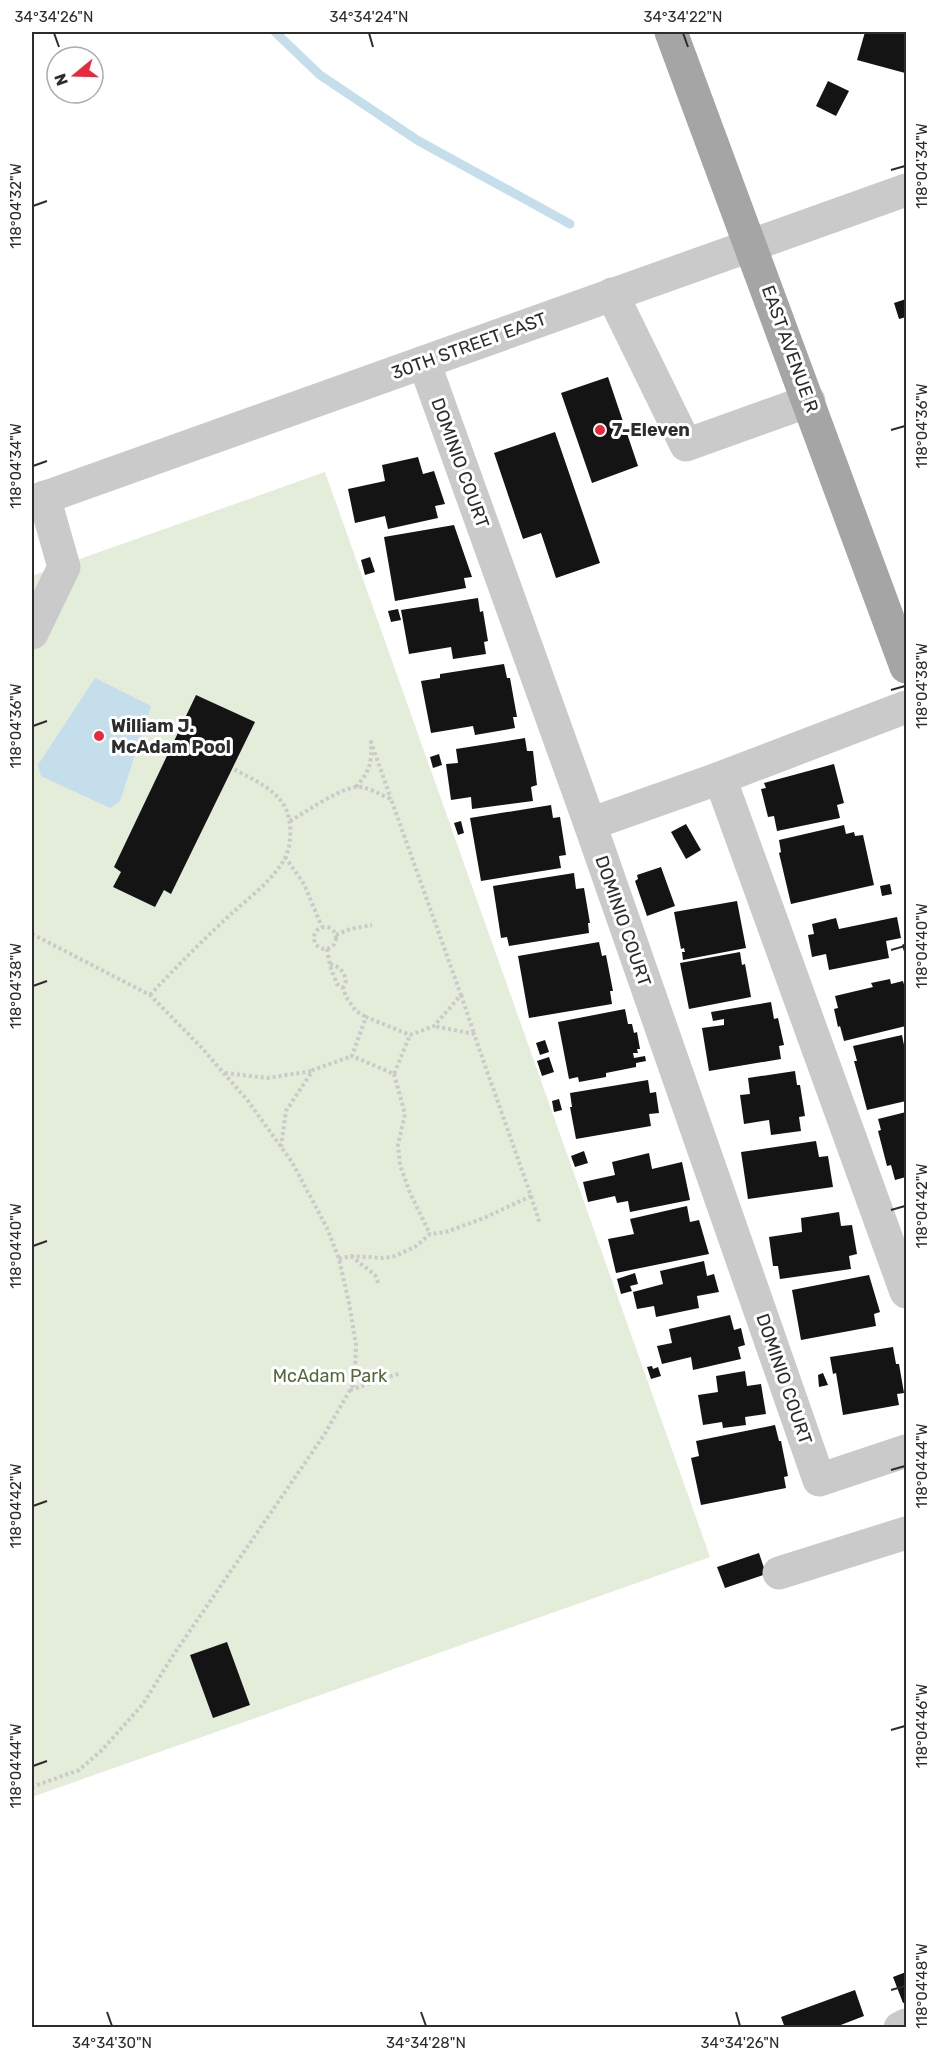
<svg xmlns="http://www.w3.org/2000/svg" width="938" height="2059" font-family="Rubik,sans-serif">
	<rect width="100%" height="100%" fill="#fff"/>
	<polygon fill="#e4ecda" points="325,472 710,1557 32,1797 32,576"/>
	<polygon fill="#c5deec" points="95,678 151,706 120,801 110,808 41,776 38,765"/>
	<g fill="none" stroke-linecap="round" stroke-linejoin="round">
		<polyline stroke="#c5deec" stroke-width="9" points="275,32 320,75 417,140 570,224"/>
	</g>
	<g fill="#141414">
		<polygon points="865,32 906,32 905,73 857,60"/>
		<polygon points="828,81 849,91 836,116 816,106"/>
		<polygon points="906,299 906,317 899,319 894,303"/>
		<polygon points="608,377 638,466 592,483 561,393"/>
		<polygon points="555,432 600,563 556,578 541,533 523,539 494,453"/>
		<polygon points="418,457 423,474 434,471 445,504 435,506 438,518 388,529 385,516 355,523 348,489 385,481 382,465"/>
		<polygon points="454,525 472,577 464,578 466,588 395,601 384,537"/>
		<polygon points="370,557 375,572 365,575 361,560"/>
		<polygon points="478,598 480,612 483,611 488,641 484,642 486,654 453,659 451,647 409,654 401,610"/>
		<polygon points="398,609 401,620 391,622 388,611"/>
		<polygon points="504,664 507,678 510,678 517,717 513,717 515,728 475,735 473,726 431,733 421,681 440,678 440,674"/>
		<polygon points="196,695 255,722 171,894 164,890 155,907 113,887 121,872 114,867"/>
		<polygon points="525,738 527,751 533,751 537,785 531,787 533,801 472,809 471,797 451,800 446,764 458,763 456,749"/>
		<polygon points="439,754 442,765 433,768 430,757"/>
		<polygon points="834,764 844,803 837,805 840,818 777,831 774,816 768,817 761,789 766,788 764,783"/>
		<polygon points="551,805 553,818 560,817 566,855 559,856 561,868 481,881 470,818"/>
		<polygon points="461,821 464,833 458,835 454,823"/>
		<polygon points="686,824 701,850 686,859 671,832"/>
		<polygon points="844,825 846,834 854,832 855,836 863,835 874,885 791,904 779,853 781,852 779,840"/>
		<polygon points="661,867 675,906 647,916 635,881 638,879 637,875"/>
		<polygon points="574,873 576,889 584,888 590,923 588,923 589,933 509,946 507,937 501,938 493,886"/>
		<polygon points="890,884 892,894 882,896 880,886"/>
		<polygon points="737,901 746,948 683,960 682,952 685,952 684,948 681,949 674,912"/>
		<polygon points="897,917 901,938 886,941 889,958 829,970 826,954 812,957 808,935 814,934 812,924 836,918 839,929"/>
		<polygon points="599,942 602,956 606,955 613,991 610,991 612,1004 529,1018 518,956"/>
		<polygon points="906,943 906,958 902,945"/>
		<polygon points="740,952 742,965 745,964 751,997 689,1009 680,963"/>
		<polygon points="890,979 891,984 903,981 906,992 906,1026 844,1041 840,1026 838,1027 834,1009 838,1008 835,996 873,987 871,983"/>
		<polygon points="771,1002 774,1019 778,1018 784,1045 779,1046 781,1059 709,1071 702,1028 724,1025 724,1019 713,1021 711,1012"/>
		<polygon points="625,1009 628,1024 632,1024 634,1033 637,1032 640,1049 637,1049 638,1053 633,1053 634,1058 645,1056 646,1061 636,1063 636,1067 606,1073 606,1077 579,1082 578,1077 569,1079 558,1022"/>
		<polygon points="902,1035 905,1050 906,1049 906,1101 867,1110 854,1061 857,1061 853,1046"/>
		<polygon points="545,1040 549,1052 540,1055 536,1043"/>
		<polygon points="549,1057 554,1072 542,1076 537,1061"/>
		<polygon points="795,1071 797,1085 800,1085 805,1116 799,1117 801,1131 771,1135 769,1120 744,1124 740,1095 750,1094 748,1078"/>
		<polygon points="648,1080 650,1093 656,1092 659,1113 649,1114 651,1126 576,1139 570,1107 572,1107 570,1093"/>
		<polygon points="559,1099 562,1110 554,1112 552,1101"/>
		<polygon points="906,1112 906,1177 895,1180 891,1165 887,1166 878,1131 881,1130 878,1119"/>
		<polygon points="816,1141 819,1157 828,1156 833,1187 748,1199 741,1152"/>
		<polygon points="584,1151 588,1163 575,1167 571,1156"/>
		<polygon points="649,1153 652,1169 682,1162 690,1200 630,1212 628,1201 617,1203 615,1196 588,1202 583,1182 615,1175 612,1162"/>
		<polygon points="687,1206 690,1222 699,1220 709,1254 616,1273 608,1239 634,1234 630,1219"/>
		<polygon points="839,1212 841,1226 852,1225 857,1254 849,1256 851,1269 780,1279 778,1266 773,1266 769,1237 802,1232 801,1218"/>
		<polygon points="704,1261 707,1276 714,1274 719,1292 697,1296 699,1308 656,1317 654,1306 637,1309 633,1292 663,1284 660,1271"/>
		<polygon points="635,1273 638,1284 630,1286 632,1291 621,1294 617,1279"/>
		<polygon points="869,1275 880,1312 874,1314 876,1326 801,1340 792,1290"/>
		<polygon points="730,1315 734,1330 741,1328 745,1345 738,1347 741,1359 693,1370 691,1357 662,1364 657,1346 672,1343 669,1329"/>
		<polygon points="893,1347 896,1364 899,1364 904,1393 897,1394 899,1405 843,1415 836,1373 833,1374 830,1357"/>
		<polygon points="652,1366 653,1369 658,1367 661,1376 651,1379 647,1367"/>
		<polygon points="745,1371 747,1386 761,1384 766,1414 745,1417 746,1425 723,1428 722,1422 703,1425 698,1395 718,1392 716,1376"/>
		<polygon points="823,1373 828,1385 819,1387 818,1375"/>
		<polygon points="775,1425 779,1441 781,1441 788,1476 784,1477 786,1488 701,1505 691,1458 699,1456 696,1441"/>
		<polygon points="759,1553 766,1574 725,1588 717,1567"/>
		<polygon points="227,1642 250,1705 213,1718 190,1655"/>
		<polygon points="906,1972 906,2002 903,2003 893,1977"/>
		<polygon points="855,1990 864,2016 833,2028 785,2028 781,2017"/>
	</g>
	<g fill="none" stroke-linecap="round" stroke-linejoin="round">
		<g stroke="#cacaca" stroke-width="4" stroke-dasharray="3 3" stroke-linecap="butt">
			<path d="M356,787C370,770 372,764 371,742L391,799"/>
			<path d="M290,821C307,811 336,791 355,787C365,785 381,795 391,799L461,995L434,1026L410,1035L366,1017L352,1056L394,1074L410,1035"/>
			<polyline points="285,857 304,884 322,927"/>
			<circle cx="325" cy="938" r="11"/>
			<polyline points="32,934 150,995 201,1047 248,1101 292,1162 327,1228 339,1259 349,1303 356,1345 355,1371 353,1385 324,1435 172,1657 143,1704 102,1750 79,1770 32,1787"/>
			<polyline points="336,935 350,929 372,925"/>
			<polyline points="327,949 330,966 337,984 343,988 346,997 356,1011 366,1017"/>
			<path d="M330,964C340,967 344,971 346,981L343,988"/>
			<path d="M150,995C176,967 203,940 231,914C248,899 274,879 285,858C292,844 292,823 286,809C276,788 251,779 232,768"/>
			<polyline points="461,995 474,1033"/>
			<polyline points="225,1073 267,1078 312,1071"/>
			<polyline points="394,1074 405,1114 398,1145 400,1165 410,1193 430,1234"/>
			<polyline points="281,1147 286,1111 313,1070 352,1056"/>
			<polyline points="531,1196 540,1224"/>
			<polyline points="351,1256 375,1275 379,1285"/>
			<polyline points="339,1259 351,1256 383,1258 395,1256 415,1247 430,1234 446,1232 484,1218 531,1196 474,1034 434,1026"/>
			<polyline points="350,1390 401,1373"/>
		</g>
		<g stroke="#cacaca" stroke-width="33">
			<polyline points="612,294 686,445 809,401"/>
			<polyline points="424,362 590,824 819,1480 906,1451"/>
			<polyline points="32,502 906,190"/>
			<polyline points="32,633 64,567 44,497"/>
			<polyline points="720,778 906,707"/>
			<polyline points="590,824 720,778 906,1292"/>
			<polyline points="779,1573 906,1533"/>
			<polyline points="900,2028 906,2025"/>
		</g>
		<polyline stroke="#a5a5a5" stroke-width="33" points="671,32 906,667"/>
	</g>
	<path fill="none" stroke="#2d2d2d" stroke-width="2" d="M54,33L59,47M369,33L373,47M683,33L688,47M891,170L905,166M33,206L47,201M891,430L905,426M33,466L47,461M891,690L905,686M33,726L47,721M891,950L905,946M33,986L47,981M891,1210L905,1206M33,1246L47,1241M891,1470L905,1466M33,1506L47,1501M891,1730L905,1726M33,1766L47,1761M891,1990L905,1986M107,2012L112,2026M421,2012L426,2026M736,2012L740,2026"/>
	<g fill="#ec283c" stroke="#fff" stroke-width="2">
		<circle cx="600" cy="430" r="6"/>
		<circle cx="99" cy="736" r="6"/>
	</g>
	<g text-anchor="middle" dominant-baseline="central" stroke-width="6" stroke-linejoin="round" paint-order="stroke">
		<g font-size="18" fill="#2d2d2d" stroke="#fff">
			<text transform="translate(469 346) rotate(-20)">30TH STREET EAST</text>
			<text transform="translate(790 349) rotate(70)">EAST AVENUE R</text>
			<text transform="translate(460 463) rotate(70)">DOMINIO COURT</text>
			<text transform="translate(623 921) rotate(71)">DOMINIO COURT</text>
			<text transform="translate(784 1379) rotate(71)">DOMINIO COURT</text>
		</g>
		<g font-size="18" font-weight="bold" fill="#2d2d2d" stroke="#fff" text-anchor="start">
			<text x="612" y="430">7-Eleven</text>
			<text x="111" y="726">William J.<tspan x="111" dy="21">McAdam Pool</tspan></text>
		</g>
		<g font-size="18" fill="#516a39" stroke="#fff">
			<text x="330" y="1376">McAdam Park</text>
		</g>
	</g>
	<rect width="938" height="2059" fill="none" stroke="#ffffff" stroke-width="66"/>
	<g transform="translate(75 75) rotate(251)"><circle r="28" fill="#ffffff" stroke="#ababab" stroke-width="1.5"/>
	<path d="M0-4.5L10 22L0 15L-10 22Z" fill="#ec283c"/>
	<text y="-9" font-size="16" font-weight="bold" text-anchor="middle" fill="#2d2d2d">N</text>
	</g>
	<rect x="33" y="33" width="872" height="1993" fill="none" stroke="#2d2d2d" stroke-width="2"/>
	<g font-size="15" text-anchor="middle" fill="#2d2d2d">
		<text x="54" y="22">34°34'26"N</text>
		<text x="369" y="22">34°34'24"N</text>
		<text x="683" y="22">34°34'22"N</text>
		<text transform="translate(922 166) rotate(-90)" y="5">118°04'34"W</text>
		<text transform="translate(16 206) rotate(-90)" y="5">118°04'32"W</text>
		<text transform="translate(922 426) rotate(-90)" y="5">118°04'36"W</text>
		<text transform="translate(16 466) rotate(-90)" y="5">118°04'34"W</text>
		<text transform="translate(922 686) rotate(-90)" y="5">118°04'38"W</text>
		<text transform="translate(16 726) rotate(-90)" y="5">118°04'36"W</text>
		<text transform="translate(922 946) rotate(-90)" y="5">118°04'40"W</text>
		<text transform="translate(16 986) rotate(-90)" y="5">118°04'38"W</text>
		<text transform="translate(922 1206) rotate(-90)" y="5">118°04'42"W</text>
		<text transform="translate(16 1246) rotate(-90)" y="5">118°04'40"W</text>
		<text transform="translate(922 1466) rotate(-90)" y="5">118°04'44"W</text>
		<text transform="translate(16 1506) rotate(-90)" y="5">118°04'42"W</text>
		<text transform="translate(922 1726) rotate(-90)" y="5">118°04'46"W</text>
		<text transform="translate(16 1766) rotate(-90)" y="5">118°04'44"W</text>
		<text transform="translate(922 1986) rotate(-90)" y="5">118°04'48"W</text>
		<text x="112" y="2048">34°34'30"N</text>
		<text x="426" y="2048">34°34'28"N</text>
		<text x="740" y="2048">34°34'26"N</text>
	</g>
</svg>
